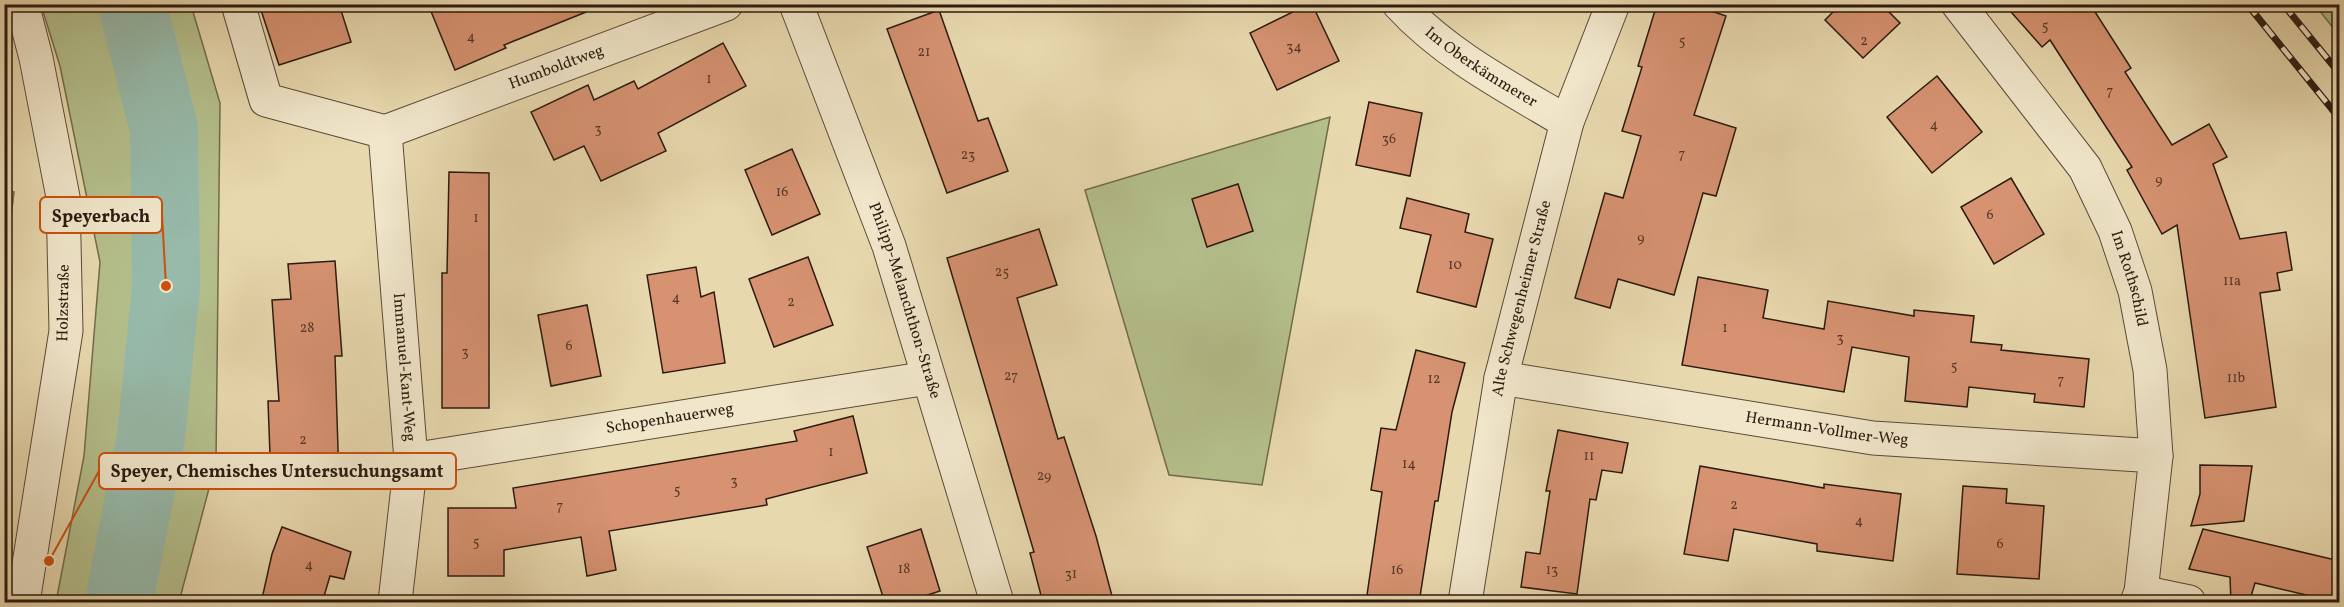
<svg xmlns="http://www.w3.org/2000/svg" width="2344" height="607" font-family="Vollkorn,serif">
	<rect width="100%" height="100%" fill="#e8d8ae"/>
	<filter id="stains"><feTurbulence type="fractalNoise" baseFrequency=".00333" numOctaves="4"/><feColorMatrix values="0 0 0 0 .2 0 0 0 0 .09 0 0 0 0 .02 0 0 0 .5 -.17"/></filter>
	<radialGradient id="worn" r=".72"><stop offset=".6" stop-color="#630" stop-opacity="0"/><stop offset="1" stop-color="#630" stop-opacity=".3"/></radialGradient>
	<g fill="#b4bf8c" stroke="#706c4e" stroke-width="1.5">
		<polygon points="41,5 191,5 220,103 216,462 179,602 56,602 84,456 100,262 60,66"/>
		<polygon points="2315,5 2339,5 2339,35"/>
		<polygon points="1330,117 1262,485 1169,475 1085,190"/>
		<polygon points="5,191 14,192 5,269 4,191"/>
	</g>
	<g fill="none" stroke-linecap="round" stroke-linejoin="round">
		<polyline stroke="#97baaa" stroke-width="68" points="119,602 151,437 166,286 164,129 132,4"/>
	</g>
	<g fill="#d69271" stroke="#2c1a10" stroke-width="1.5">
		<polygon points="259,4 339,4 351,42 279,65"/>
		<polygon points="428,4 600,4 601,6 504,45 506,48 455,70"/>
		<polygon points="1309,4 1312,4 1339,61 1277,90 1250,33"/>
		<polygon points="1657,4 1691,4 1726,16 1694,115 1736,128 1716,196 1703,193 1674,295 1618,279 1610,308 1575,298 1605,193 1623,198 1641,136 1622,131 1642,67 1638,66"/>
		<polygon points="1841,4 1881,4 1900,23 1863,58 1825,20"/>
		<polygon points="2004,4 2090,4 2131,68 2125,72 2172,145 2209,124 2227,157 2213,164 2240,239 2286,232 2292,270 2277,273 2280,290 2260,293 2276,407 2205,418 2177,225 2162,234 2127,170 2132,167 2050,40 2042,47"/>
		<polygon points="939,10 978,121 988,118 1008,171 947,193 887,29"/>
		<polygon points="723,43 746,86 658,133 666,151 601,181 584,146 554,160 531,112 588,85 594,100 634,81 638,89"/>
		<polygon points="1937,76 1982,132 1932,173 1887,117"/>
		<polygon points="1369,102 1422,113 1410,176 1356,165"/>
		<polygon points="792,149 820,214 772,235 745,170"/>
		<polygon points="449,172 489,173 489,408 442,408 442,273 447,273"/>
		<polygon points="2011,178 2044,234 1994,264 1961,207"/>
		<polygon points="1238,184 1253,231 1207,247 1192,199"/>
		<polygon points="1407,198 1469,214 1465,232 1493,239 1476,307 1417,292 1431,235 1400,228"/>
		<polygon points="1039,229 1057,285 1017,298 1058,439 1064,437 1096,536 1112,596 1085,603 1043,603 1030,553 1034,552 947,258"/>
		<polygon points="808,257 833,325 774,347 749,279"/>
		<polygon points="335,261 342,356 335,356 339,479 271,482 268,401 279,401 272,300 291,299 288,264"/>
		<polygon points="696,267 701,297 714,292 725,363 663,373 647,275"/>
		<polygon points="1698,277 1768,290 1763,318 1824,329 1828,301 1914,316 1914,310 1974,316 1971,342 2002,345 2001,350 2089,359 2084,407 2034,402 2035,394 1969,387 1967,407 1905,401 1909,357 1852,347 1844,392 1682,365"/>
		<polygon points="587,305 601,376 551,386 538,315"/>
		<polygon points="1416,350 1465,363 1452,412 1438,501 1435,501 1419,603 1367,595 1382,492 1371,490 1381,428 1396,430"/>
		<polygon points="853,416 867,473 766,499 767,505 609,531 616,570 587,576 581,537 504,550 504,576 448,576 448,508 516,508 513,488 797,441 794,431"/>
		<polygon points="1558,430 1628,443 1622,473 1602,470 1596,500 1590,499 1577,594 1521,587 1526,552 1540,554 1550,491 1546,491"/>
		<polygon points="2200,465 2252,466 2244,521 2191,526 2200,494"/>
		<polygon points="1700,466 1824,488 1824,484 1901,494 1893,561 1817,551 1817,544 1734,529 1728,561 1684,554"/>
		<polygon points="1963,486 2007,489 2006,503 2044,506 2039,579 1957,574"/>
		<polygon points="282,527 351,552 344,579 330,576 322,603 261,603 272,554"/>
		<polygon points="921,529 940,591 903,603 885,603 867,547"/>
		<polygon points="2203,529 2340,561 2340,603 2255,583 2249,603 2231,603 2230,577 2189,569"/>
	</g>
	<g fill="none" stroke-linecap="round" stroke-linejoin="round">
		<g stroke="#5b4a38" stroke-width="35">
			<g id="street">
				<polyline points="22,4 36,58 63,197 66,331 23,602"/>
				<polyline points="238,4 266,100 385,132"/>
				<path id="s1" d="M796,4L889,246L997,602"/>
				<path id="s2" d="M1399,4C1446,55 1508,87 1567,122"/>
				<path id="s3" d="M1958,4L2085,168L2115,231L2135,291L2150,370L2156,456L2141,592L2137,602"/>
				<path id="s4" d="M385,132L411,460L395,602"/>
				<path id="s5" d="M385,132L726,4"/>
				<path id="s6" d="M1501,378L1873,438L2156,456"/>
				<path id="s7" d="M411,460L928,378"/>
				<polyline points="2141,592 2189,602"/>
				<path id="s8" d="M1465,602L1501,378L1567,122L1613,4"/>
			</g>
		</g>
		<use href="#street" stroke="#f0e6ca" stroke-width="33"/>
		<g stroke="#2c1a10" stroke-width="7">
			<g id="rail">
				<polyline points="2247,4 2340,119"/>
				<polyline points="2283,4 2340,74"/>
			</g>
		</g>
		<use href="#rail" stroke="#f0e6ca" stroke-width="4.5" stroke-dasharray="14" stroke-linecap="butt"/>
	</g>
	<g text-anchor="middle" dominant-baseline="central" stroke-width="6" stroke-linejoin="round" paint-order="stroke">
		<g font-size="14" fill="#563828">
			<text x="2045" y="26">5</text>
			<text x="471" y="37">4</text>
			<text x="1682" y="41">5</text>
			<text x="1864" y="41">2</text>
			<text x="1294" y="47">34</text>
			<text x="924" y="52">21</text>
			<text x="709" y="79">1</text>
			<text x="2110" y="91">7</text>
			<text x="1934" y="125">4</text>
			<text x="598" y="129">3</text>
			<text x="1389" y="139">36</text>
			<text x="1682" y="154">7</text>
			<text x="968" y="155">23</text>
			<text x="2159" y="180">9</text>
			<text x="782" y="192">16</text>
			<text x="1990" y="215">6</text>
			<text x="476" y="218">1</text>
			<text x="1641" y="238">9</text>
			<text x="1455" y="265">10</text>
			<text x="1002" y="272">25</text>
			<text x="2232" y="281">11a</text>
			<text x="676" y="298">4</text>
			<text x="791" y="302">2</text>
			<text x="307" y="328">28</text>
			<text x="1725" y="328">1</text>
			<text x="1840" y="338">3</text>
			<text x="569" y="346">6</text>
			<text x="465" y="352">3</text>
			<text x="1954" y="366">5</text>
			<text x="1011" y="376">27</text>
			<text x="2236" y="378">11b</text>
			<text x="1434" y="379">12</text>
			<text x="2061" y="380">7</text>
			<text x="303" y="440">2</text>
			<text x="831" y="452">1</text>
			<text x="1589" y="456">11</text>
			<text x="1409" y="464">14</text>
			<text x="1044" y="476">29</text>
			<text x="734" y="481">3</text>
			<text x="677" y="490">5</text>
			<text x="1734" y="505">2</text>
			<text x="560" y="506">7</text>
			<text x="1859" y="521">4</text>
			<text x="476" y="542">5</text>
			<text x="2000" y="544">6</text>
			<text x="309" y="565">4</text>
			<text x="904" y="569">18</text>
			<text x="1397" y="570">16</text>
			<text x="1552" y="570">13</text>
			<text x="1071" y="574">31</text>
		</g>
		<g font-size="16" fill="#2c1a10" stroke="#f0e6ca">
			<text stroke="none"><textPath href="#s2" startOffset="104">Im Oberkämmerer</textPath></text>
			<text stroke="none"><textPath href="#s5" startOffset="183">Humboldtweg</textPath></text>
			<text stroke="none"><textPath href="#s3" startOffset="327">Im Rothschild</textPath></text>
			<text stroke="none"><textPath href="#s8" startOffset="309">Alte Schwegenheimer Straße</textPath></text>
			<text stroke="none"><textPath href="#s1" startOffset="316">Philipp-Melanchthon-Straße</textPath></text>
			<text transform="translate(64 303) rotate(-89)">Holzstraße</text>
			<text stroke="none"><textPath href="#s4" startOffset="236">Immanuel-Kant-Weg</textPath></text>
			<text stroke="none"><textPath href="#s7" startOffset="262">Schopenhauerweg</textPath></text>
			<text stroke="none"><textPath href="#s6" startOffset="330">Hermann-Vollmer-Weg</textPath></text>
		</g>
	</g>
	<path fill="none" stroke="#cc500d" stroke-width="2" d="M166 286L162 215M49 561L99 471"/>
	<g fill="#cc500d" stroke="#f0e6ca" stroke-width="2">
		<circle cx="166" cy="286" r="6"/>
		<circle cx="49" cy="561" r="6"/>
	</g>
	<g fill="#f0e6ca" stroke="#cc500d" stroke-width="2">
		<rect x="40" y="197" width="122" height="36" rx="6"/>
		<rect x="99" y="453" width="357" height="36" rx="6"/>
	</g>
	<g font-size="18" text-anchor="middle" font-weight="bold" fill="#2c1a10">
		<text x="101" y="222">Speyerbach</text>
		<text x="277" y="477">Speyer, Chemisches Untersuchungsamt</text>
	</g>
	<rect width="2344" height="607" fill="none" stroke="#e8d8ae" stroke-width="24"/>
	<rect x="6" y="6" width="2332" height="595" fill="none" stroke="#2c1a10" stroke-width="3"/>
	<rect x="12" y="12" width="2320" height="583" fill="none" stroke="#2c1a10" stroke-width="1.5"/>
	<rect width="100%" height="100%" filter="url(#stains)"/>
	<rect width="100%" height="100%" fill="url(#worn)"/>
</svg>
